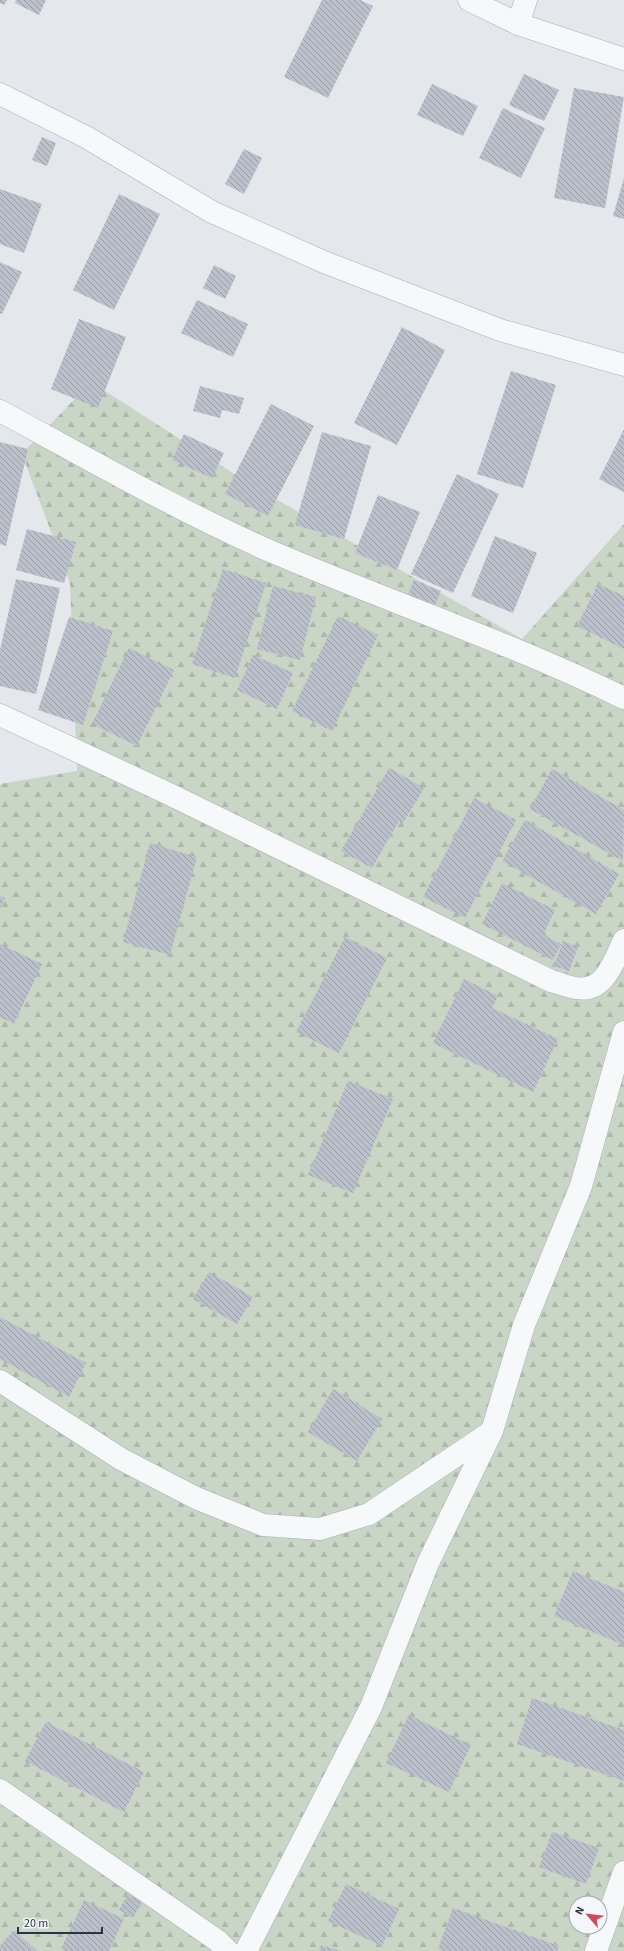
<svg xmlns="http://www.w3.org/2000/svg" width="624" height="1951" font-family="'Source Sans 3',sans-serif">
	<defs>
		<pattern id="forest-firs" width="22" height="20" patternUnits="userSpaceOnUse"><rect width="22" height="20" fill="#c9d6c5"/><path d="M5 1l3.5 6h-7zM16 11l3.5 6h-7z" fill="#adb8ab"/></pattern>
		<pattern id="building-back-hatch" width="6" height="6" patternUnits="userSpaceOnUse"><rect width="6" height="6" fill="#bbc0ca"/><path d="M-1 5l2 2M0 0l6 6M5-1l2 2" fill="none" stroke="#989da6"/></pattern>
	</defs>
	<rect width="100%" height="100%" fill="#e4e7ec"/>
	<path fill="url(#forest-firs)" fill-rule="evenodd" d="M91,382L258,489L522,639L624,524V1951H0V784L77,771L70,583L22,454ZM576,1903H600V1927H576Z"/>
	<g fill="url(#building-back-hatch)">
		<polygon points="0,0 7,0 4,5 0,3"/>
		<polygon points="16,0 46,0 39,15 15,3"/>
		<polygon points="322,0 360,0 373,6 328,98 284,77"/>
		<polygon points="524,74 559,90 544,121 509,105"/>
		<polygon points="432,84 478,106 463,136 417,115"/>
		<polygon points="574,88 624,97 605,208 554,198"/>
		<polygon points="503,108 545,128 521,178 479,158"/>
		<polygon points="42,137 56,143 47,166 32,160"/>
		<polygon points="244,149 262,158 244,194 225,184"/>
		<polygon points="624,178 624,219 613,216"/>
		<polygon points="0,189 42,204 24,253 0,244"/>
		<polygon points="119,194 160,214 114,310 73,290"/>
		<polygon points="0,262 22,272 2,314 0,313"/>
		<polygon points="214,265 236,276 225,299 203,288"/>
		<polygon points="197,300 248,324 233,357 181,333"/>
		<polygon points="79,319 126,337 98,408 51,389"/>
		<polygon points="402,327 445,350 397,445 354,423"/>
		<polygon points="511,371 556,385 523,488 477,474"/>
		<polygon points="200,386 244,398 239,414 222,410 220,418 193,411"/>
		<polygon points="271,404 314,426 268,516 225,494"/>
		<polygon points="624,429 624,492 599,479"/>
		<polygon points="322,432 371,446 344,539 295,525"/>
		<polygon points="184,434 224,453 212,478 172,460"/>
		<polygon points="0,442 28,449 6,546 0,544"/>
		<polygon points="457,474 499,494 453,593 411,574"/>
		<polygon points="378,495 420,512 397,570 355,553"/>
		<polygon points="27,529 76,542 64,583 16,570"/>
		<polygon points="495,536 537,553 513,613 471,596"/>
		<polygon points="223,569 266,583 235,678 192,664"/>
		<polygon points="16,579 60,588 36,694 0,686 0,650"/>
		<polygon points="414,580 441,591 435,605 408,594"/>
		<polygon points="598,584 624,596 624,649 577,626"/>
		<polygon points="273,586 316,597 300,660 257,649"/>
		<polygon points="338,616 378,635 332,731 292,711"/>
		<polygon points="69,617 113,631 83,725 38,710"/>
		<polygon points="129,648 174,670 137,746 92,724"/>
		<polygon points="253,655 293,673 277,709 237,690"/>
		<polygon points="389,768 424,788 403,823 399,821 372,868 341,851"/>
		<polygon points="552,769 624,810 623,861 530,809"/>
		<polygon points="474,798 516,820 465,918 423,897"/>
		<polygon points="525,820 619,874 596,914 502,861"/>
		<polygon points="150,843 197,857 170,955 123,942"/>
		<polygon points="502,883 555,910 543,935 561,944 553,960 482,924"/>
		<polygon points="0,896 5,898 0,908"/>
		<polygon points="345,937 387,958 339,1053 296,1032"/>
		<polygon points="563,941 578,947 569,971 554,966"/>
		<polygon points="0,944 42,964 14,1024 0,1017"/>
		<polygon points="464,979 498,996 492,1008 558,1039 533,1092 433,1043"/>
		<polygon points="348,1081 393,1099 353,1193 308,1175"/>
		<polygon points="209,1272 253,1297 237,1324 193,1299"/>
		<polygon points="0,1317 86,1363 69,1397 0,1359"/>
		<polygon points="333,1389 382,1419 357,1461 308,1432"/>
		<polygon points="573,1571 624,1592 624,1645 554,1616"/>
		<polygon points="532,1698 624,1730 624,1781 517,1744"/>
		<polygon points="409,1715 471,1745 449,1792 386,1763"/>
		<polygon points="46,1722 144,1772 124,1812 25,1761"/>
		<polygon points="552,1832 599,1848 586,1884 539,1867"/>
		<polygon points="346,1884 399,1909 382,1946 328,1921"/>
		<polygon points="128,1894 142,1902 133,1918 119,1910"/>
		<polygon points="84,1900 124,1919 109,1951 65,1951 61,1949"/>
		<polygon points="453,1908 559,1946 557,1951 442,1951 438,1949"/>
		<polygon points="14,1930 37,1951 0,1951 0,1946"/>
		<polygon points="321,1945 340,1951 319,1951"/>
	</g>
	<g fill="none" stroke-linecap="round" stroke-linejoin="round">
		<g stroke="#a9aeb7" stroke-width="23">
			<g id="minor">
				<polyline points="469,0 518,24 624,59"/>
				<polyline points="518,24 526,0"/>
				<polyline points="0,94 86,137 212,212 324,262 500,330 624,365"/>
				<path d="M0,411C89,459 177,510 270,551C387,601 509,642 624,698"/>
				<path d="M0,715L167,793L551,981C559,983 568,987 576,988C605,993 614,961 624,940"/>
				<polyline points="0,1381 121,1459 196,1498 263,1525 320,1529 369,1514 491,1432"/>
				<polyline points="0,1790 218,1941 228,1951"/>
				<polyline points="246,1951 371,1707 428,1563 492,1431 524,1325 581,1186 624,1032"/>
				<polyline points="596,1951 624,1872"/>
			</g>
		</g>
		<use href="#minor" stroke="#f7f8fa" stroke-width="22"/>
	</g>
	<g transform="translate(588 1915) rotate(298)"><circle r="19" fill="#f4f6f9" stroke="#a4a8b1"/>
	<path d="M0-3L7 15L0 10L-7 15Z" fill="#d1495b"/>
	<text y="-6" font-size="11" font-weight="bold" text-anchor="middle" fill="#2b3445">N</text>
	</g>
	<path d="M18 1927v6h84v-6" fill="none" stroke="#2b3445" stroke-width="2"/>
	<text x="24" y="1927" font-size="12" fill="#2b3445" stroke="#f4f6f9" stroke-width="3" paint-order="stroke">20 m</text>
</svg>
